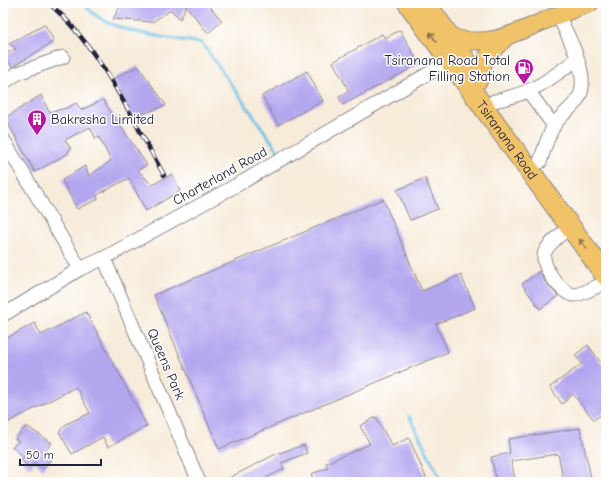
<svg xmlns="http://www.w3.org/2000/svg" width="609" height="485" font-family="'Comic Neue',sans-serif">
	<rect width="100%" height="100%" fill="#fff"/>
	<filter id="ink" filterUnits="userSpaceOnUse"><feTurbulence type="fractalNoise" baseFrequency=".025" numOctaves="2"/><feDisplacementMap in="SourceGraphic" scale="8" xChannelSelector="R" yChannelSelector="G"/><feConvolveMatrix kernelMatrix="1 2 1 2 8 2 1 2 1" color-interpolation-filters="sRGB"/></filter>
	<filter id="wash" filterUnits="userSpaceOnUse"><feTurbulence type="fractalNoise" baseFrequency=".012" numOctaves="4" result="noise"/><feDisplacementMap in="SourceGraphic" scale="16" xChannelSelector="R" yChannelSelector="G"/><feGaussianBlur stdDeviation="0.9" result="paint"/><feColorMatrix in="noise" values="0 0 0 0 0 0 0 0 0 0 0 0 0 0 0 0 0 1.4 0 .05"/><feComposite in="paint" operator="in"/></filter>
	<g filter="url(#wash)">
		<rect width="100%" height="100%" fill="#f7ebd9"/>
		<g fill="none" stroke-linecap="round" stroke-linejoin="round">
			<g stroke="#68bfe5" stroke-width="3">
				<path d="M83,3C106,34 166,37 202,43L279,152"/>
				<polyline points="409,416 442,482"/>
			</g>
		</g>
		<g id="blocks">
			<g fill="#b3a6ef">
				<polygon points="122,3 207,3 222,21 208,33 186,6 180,19 171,10 152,22 113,19"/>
				<polygon points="45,25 54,41 12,67 3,54 16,49 9,43"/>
				<polygon points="400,30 419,64 343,105 339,97 349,91 333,62 382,34 385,38"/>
				<polygon points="138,66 166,105 133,118 113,79"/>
				<polygon points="307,71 323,101 278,125 262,96"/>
				<polygon points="41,95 49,112 67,108 76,103 81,110 103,100 147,165 138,170 152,185 172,174 180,191 146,211 129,178 97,195 98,199 77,209 62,180 85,166 89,176 111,161 99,137 96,139 90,127 65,140 71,149 68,151 69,153 35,172 5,118"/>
				<polygon points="425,178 438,209 410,220 397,190"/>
				<polygon points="383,199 422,291 461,275 475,308 436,324 448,352 219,449 154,295"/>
				<polygon points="540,271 545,282 558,296 540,309 522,284"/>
				<polygon points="86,312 147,426 108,447 103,437 72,454 59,432 66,424 90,413 76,387 3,425 3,340 35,323 41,335"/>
				<polygon points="588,345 606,370 606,411 594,420 573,394 562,404 550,387 582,364 575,355"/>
				<polygon points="376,417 392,446 409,438 428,482 314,482 311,474 328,468 326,463 370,444 360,426"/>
				<polygon points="26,426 52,443 44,452 52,458 43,469 34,462 30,468 21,460 24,457 12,447 19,441 15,439"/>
				<polygon points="580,428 592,482 564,482 558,454 511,461 515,479 497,482 491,457 510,453 508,439"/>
				<polygon points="304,445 307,453 281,463 284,469 258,482 221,482 276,454"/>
			</g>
		</g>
	</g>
	<g filter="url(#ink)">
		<use href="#blocks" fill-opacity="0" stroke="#8c868a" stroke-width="1"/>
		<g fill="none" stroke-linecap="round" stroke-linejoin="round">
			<g stroke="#8c868a" stroke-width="15">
				<g id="minor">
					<polyline points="3,83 18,73 63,57"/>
					<polyline points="529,92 554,126"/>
					<path d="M494,101C533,93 546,82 577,59"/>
					<polyline points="3,139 80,269"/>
					<path d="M540,162C544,149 548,135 555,124C563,112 580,104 582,88C585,66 567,34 558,15"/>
					<path d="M571,226C563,233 551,241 546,250C537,263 561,294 574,295C583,295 598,285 606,282"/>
					<polyline points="104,258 199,482"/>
					<polyline points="3,315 80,269 104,258 244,181 450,61"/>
				</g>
			</g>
			<g stroke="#8c868a" stroke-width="19">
				<g id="major">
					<path d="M450,37C487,48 511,35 544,21C559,14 574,9 590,3"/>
					<path d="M479,80C482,58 490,53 505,38"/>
				</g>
			</g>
			<g stroke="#8c868a" stroke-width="22">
				<g id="highway">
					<path id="s1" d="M408,3L606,276"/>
					<polyline points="426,3 468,64"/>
				</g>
			</g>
			<use href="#minor" stroke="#fff" stroke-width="13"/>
			<use href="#major" stroke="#f1c369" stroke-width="17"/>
			<use href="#highway" stroke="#f1c369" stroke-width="20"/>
			<g stroke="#22223b" stroke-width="4.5">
				<path id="rail" d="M49,3C101,49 130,115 164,175"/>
			</g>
			<use href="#rail" stroke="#fff" stroke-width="3" stroke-dasharray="9" stroke-linecap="butt"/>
		</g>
		<defs><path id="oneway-shaft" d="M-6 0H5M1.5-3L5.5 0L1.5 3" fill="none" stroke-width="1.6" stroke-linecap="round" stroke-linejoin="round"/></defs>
		<g stroke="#8a7252">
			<use href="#oneway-shaft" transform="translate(433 37) rotate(-126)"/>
			<use href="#oneway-shaft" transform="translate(583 244) rotate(-126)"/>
		</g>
	</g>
	<defs>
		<g id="fuel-pin" transform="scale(1)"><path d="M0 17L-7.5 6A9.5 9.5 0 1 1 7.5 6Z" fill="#b5179e" stroke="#fff"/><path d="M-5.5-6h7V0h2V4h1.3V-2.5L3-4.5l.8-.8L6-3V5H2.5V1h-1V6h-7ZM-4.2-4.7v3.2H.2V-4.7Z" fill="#fff"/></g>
		<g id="building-pin" transform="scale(1)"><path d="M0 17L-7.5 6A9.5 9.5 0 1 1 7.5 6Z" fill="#b5179e" stroke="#fff"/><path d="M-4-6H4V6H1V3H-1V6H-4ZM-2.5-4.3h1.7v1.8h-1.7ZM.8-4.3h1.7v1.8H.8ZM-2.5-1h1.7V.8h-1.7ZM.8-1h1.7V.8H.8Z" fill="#fff"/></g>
	</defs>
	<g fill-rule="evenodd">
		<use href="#fuel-pin" x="524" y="68"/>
		<use href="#building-pin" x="37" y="119"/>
	</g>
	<g text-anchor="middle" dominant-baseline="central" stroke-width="3" stroke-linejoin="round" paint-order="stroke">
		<g font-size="14" fill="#22223b" stroke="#fff" text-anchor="end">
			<text x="510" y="60">Tsiranana Road Total<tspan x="510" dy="16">Filling Station</tspan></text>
			<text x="51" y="119" text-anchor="start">Bakresha Limited</text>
		</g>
		<g font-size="14" fill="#22223b" stroke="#fff">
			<text stroke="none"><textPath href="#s1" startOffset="169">Tsiranana Road</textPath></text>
			<text transform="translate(220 176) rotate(-29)">Charterland Road</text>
			<text transform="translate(166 364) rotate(67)">Queens Park</text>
		</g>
	</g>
	<rect width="609" height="485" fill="none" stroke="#fff" stroke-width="16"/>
	<path d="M20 459v6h81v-6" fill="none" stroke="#22223b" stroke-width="2"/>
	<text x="26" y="459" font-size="12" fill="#22223b" stroke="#ffffff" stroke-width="3" paint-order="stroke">50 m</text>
</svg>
